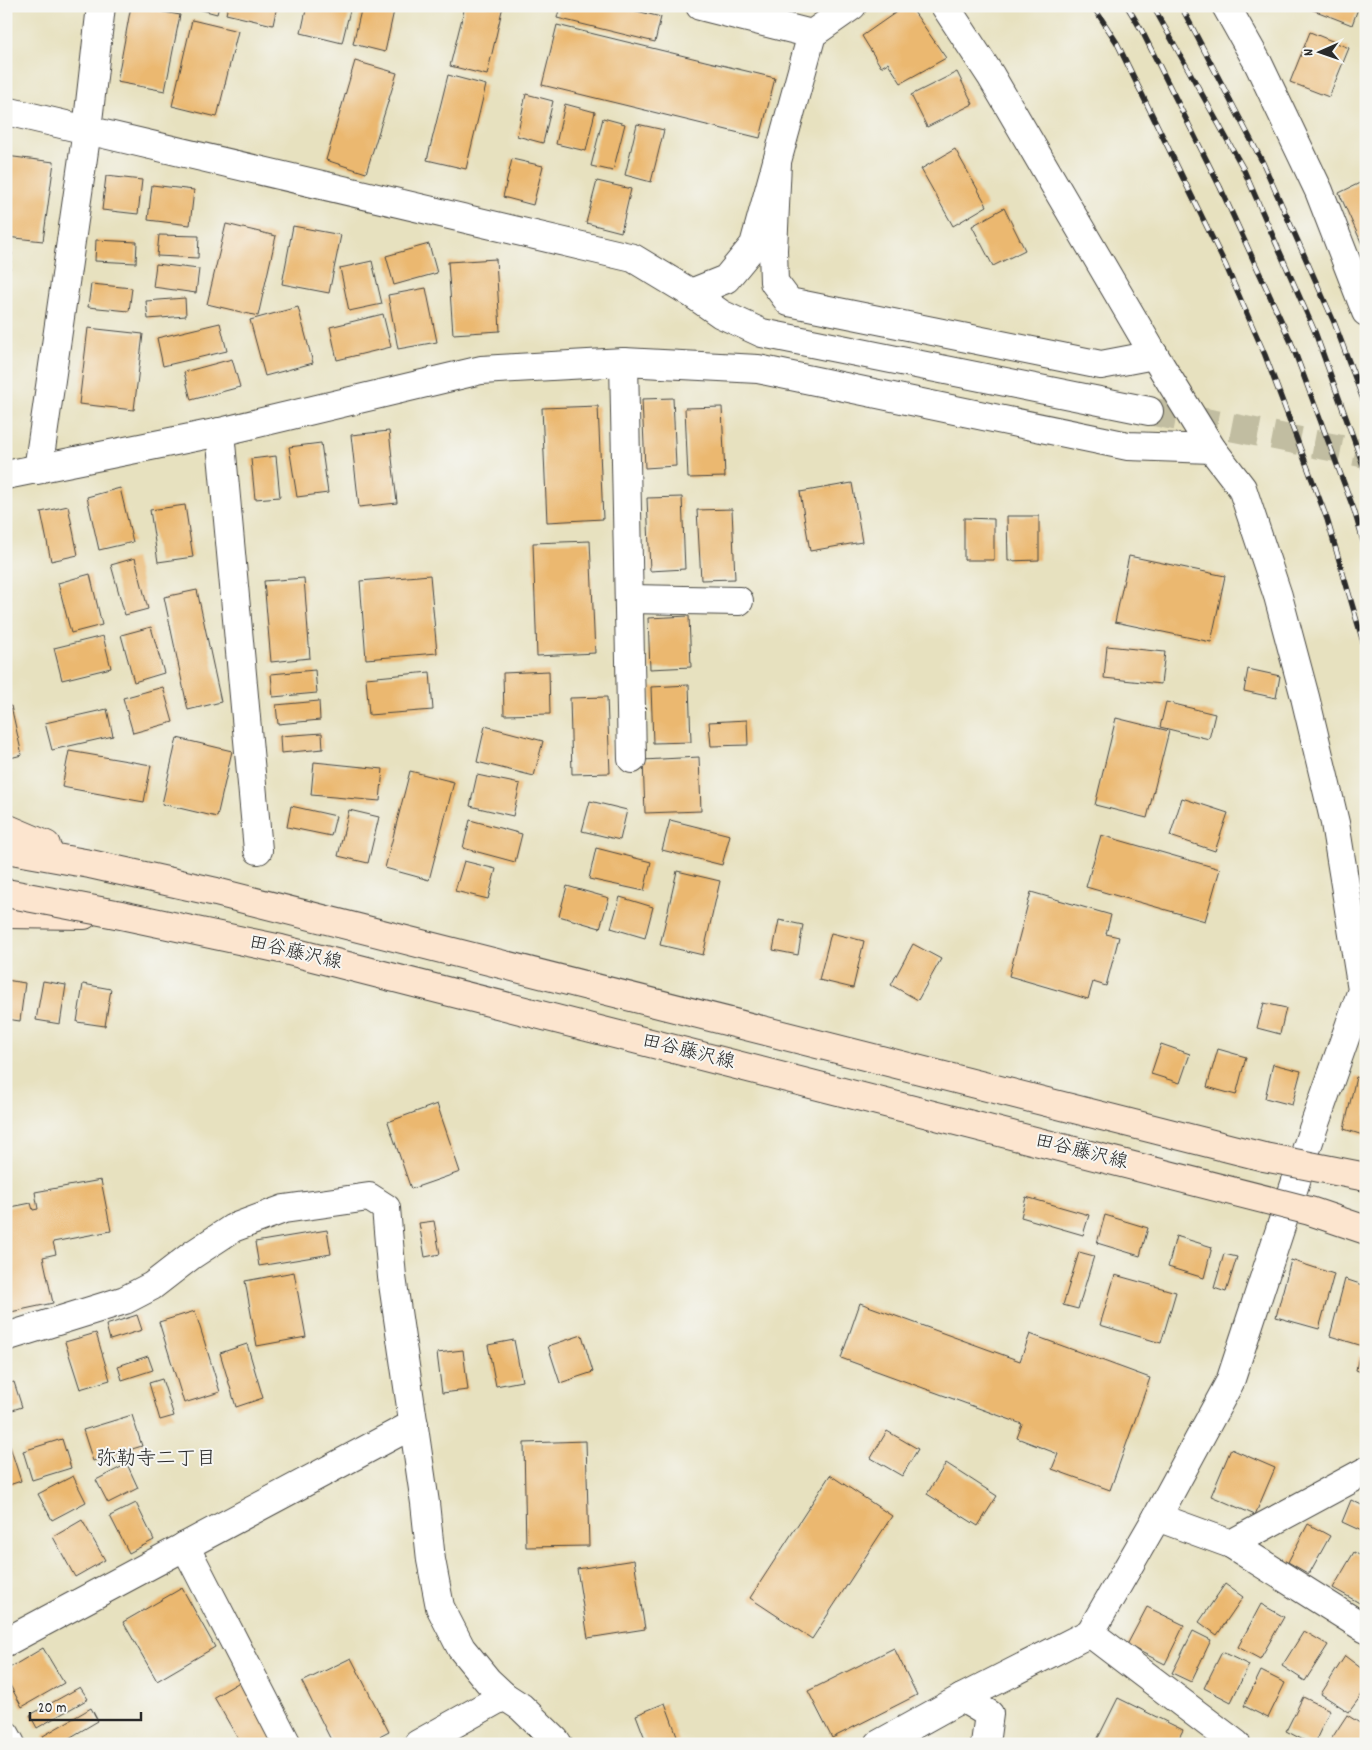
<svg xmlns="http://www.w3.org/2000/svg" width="1372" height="1750" font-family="Dekko,'Klee One',sans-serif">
	<rect width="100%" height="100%" fill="#f6f6f2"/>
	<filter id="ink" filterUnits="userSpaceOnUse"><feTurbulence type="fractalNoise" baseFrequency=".02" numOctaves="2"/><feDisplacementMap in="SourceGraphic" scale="10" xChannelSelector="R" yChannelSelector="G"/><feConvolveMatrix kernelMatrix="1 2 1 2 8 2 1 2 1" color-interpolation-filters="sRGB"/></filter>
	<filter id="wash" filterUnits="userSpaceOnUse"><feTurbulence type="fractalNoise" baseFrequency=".0096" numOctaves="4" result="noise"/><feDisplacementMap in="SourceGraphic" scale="20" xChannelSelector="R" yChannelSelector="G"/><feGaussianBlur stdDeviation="1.12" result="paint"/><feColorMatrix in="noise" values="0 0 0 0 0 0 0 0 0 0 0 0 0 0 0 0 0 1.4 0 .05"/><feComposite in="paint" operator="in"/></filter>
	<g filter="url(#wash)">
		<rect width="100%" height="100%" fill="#e7e1bf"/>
		<g id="blocks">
			<g fill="#ebb86f">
				<polygon points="131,6 180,15 165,91 117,82"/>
				<polygon points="187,6 219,6 217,14"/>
				<polygon points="228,6 277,6 273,25 226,14"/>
				<polygon points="294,6 351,6 342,43 301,33 306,10"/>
				<polygon points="362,6 395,6 385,52 353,44"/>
				<polygon points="465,6 503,6 487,75 450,66"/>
				<polygon points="560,6 616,6 661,17 655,42 557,18"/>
				<polygon points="905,6 910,6 946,58 901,83 888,63 881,67 862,36"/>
				<polygon points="1303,6 1359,6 1352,25"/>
				<polygon points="192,20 238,31 217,117 172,106"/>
				<polygon points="557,25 775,78 760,138 542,85"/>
				<polygon points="1310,32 1349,48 1329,97 1290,82"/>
				<polygon points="355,61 397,73 366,173 326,160"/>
				<polygon points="957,72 973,104 927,127 911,95"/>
				<polygon points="448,75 486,85 466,169 427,160"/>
				<polygon points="526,94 553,101 543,143 517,136"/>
				<polygon points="565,104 595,112 586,151 556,144"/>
				<polygon points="603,118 625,124 613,171 591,166"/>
				<polygon points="637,124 664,130 651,182 625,175"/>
				<polygon points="955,149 987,206 953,226 921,169"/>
				<polygon points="6,156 54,162 43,241 6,237"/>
				<polygon points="512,159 543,166 533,205 503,197"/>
				<polygon points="106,176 142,180 138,214 102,210"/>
				<polygon points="1366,180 1366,253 1339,193"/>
				<polygon points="597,181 631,189 621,232 586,223"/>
				<polygon points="152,185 194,190 190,225 148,220"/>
				<polygon points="1004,208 1025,250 993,266 972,226"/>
				<polygon points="226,224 276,236 258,316 207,304"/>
				<polygon points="293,226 341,235 329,293 282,284"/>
				<polygon points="159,235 199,236 198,258 157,256"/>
				<polygon points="96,240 137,242 136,263 95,261"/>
				<polygon points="429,244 437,273 394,285 386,256"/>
				<polygon points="6,252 12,253 7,287 6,286"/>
				<polygon points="496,259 500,331 453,334 448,262"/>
				<polygon points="372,261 382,304 349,311 340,268"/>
				<polygon points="156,264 199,269 196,293 153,287"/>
				<polygon points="91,284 132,288 129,311 88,307"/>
				<polygon points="426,288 437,342 398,349 388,295"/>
				<polygon points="185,298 186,316 148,319 146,301"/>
				<polygon points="298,307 313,363 265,376 250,320"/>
				<polygon points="383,314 391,347 337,360 330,327"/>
				<polygon points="220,323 227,351 163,366 157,338"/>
				<polygon points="88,328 143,334 134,410 79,404"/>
				<polygon points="232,359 240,387 191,400 184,372"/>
				<polygon points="673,398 676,466 645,468 642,399"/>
				<polygon points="598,406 603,519 547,522 542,408"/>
				<polygon points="722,407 725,477 688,478 685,408"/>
				<polygon points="389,431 397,503 359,507 351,435"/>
				<polygon points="321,443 328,493 297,497 289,447"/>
				<polygon points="276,456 280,497 255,499 251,459"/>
				<polygon points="852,483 862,542 810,551 800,492"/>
				<polygon points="120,488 133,542 99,550 87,497"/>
				<polygon points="682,497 685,569 650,571 647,498"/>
				<polygon points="185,505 193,557 158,562 150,510"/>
				<polygon points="68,506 78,555 51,561 41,512"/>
				<polygon points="732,509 735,579 701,580 697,510"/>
				<polygon points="1007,516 1039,516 1039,560 1008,561"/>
				<polygon points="964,518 994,519 994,560 964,560"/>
				<polygon points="590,541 595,653 537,656 533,543"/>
				<polygon points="1129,556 1225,576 1211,642 1115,622"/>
				<polygon points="135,558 148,609 125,615 111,565"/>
				<polygon points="90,574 102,625 71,633 58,583"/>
				<polygon points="430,575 437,653 366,659 360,581"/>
				<polygon points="304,578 310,658 271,662 264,581"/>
				<polygon points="197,590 221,702 188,710 164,597"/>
				<polygon points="689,616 691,667 650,669 648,618"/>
				<polygon points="151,627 164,673 134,682 121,635"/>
				<polygon points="103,636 111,668 62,680 54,648"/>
				<polygon points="1107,646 1165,652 1161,684 1104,678"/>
				<polygon points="1248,669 1280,676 1276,698 1244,691"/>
				<polygon points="315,670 317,693 273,697 271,674"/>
				<polygon points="549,671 550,714 504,715 503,673"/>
				<polygon points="430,672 433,710 369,715 366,678"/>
				<polygon points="689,685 691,742 653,743 651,687"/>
				<polygon points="163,687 173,722 133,733 123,698"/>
				<polygon points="607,697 610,773 572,774 570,698"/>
				<polygon points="319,701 320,720 278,724 276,705"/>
				<polygon points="1166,702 1215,714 1209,739 1160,727"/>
				<polygon points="11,706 22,755 6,759 6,707"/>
				<polygon points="107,709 113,736 52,750 45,723"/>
				<polygon points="1116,718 1169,731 1147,818 1095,805"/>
				<polygon points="747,720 748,745 711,746 709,722"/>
				<polygon points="485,726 543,741 534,776 477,762"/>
				<polygon points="322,733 323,749 281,753 280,736"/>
				<polygon points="177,738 232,751 217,817 162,804"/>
				<polygon points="69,751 151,765 144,802 62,787"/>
				<polygon points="699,757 701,811 645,813 643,760"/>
				<polygon points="314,762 383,769 380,801 311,795"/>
				<polygon points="410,771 454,782 429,880 385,868"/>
				<polygon points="477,775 520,784 513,816 470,806"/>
				<polygon points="1182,798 1228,813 1215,851 1170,836"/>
				<polygon points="590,801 627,810 620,840 582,831"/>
				<polygon points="291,806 336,816 331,836 287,827"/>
				<polygon points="349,810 379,817 368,863 338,856"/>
				<polygon points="470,820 522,834 515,862 463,848"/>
				<polygon points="670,820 730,835 722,865 662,850"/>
				<polygon points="1101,835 1220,869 1205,921 1086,887"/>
				<polygon points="596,848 651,862 644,891 589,879"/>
				<polygon points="464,861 496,869 488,899 455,891"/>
				<polygon points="677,871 720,881 703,955 660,945"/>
				<polygon points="567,886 609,898 600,928 559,916"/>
				<polygon points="1031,892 1111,915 1106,934 1119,937 1106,986 1093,982 1088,999 1009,976"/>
				<polygon points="620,897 653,907 645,938 611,928"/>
				<polygon points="779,920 803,925 798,955 773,950"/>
				<polygon points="831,933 864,941 853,988 819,980"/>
				<polygon points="913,944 941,959 918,1000 891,985"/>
				<polygon points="6,980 25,983 20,1021 6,1019"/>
				<polygon points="43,981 66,985 60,1024 36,1020"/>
				<polygon points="83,984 111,989 105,1026 77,1022"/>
				<polygon points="1264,1003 1286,1008 1280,1034 1257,1028"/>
				<polygon points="1161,1044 1190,1054 1180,1083 1151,1074"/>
				<polygon points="1218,1049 1246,1057 1236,1095 1207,1087"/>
				<polygon points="1273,1064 1301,1071 1292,1105 1265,1098"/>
				<polygon points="1356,1077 1366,1079 1366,1136 1344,1129"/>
				<polygon points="437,1104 460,1172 411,1189 388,1122"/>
				<polygon points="101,1180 111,1231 53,1242 56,1254 43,1257 53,1303 6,1313 6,1208 31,1203 33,1210 38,1209 35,1192"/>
				<polygon points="1026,1197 1089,1215 1083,1235 1021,1217"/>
				<polygon points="1105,1215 1148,1228 1140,1256 1097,1243"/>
				<polygon points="434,1221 440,1254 425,1257 419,1223"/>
				<polygon points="327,1230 331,1254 259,1266 255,1242"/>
				<polygon points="1176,1236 1212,1247 1204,1278 1168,1267"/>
				<polygon points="1079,1252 1094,1256 1078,1309 1063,1305"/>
				<polygon points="1224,1254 1237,1257 1226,1292 1214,1288"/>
				<polygon points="1291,1260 1334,1274 1319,1329 1276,1317"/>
				<polygon points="294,1272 306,1337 257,1346 245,1281"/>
				<polygon points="1115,1275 1176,1292 1161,1343 1100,1325"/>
				<polygon points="1345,1279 1366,1286 1366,1347 1330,1336"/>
				<polygon points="860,1303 1020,1361 1030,1334 1150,1378 1110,1490 1052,1469 1058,1454 1017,1438 1022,1424 841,1358"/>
				<polygon points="195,1311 220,1392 184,1403 159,1322"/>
				<polygon points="137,1315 142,1330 110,1340 106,1325"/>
				<polygon points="96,1333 110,1380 80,1389 65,1342"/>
				<polygon points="582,1335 593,1372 560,1383 548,1346"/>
				<polygon points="514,1340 522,1381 496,1386 488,1345"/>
				<polygon points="247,1344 263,1398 236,1407 220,1353"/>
				<polygon points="463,1350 468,1390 442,1393 437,1353"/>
				<polygon points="148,1356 153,1370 122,1380 118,1366"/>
				<polygon points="1359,1356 1366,1358 1366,1374 1356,1370"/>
				<polygon points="162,1379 174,1416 160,1420 149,1383"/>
				<polygon points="14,1382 22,1407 6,1412 6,1384"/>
				<polygon points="132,1415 142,1446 93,1461 83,1430"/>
				<polygon points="887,1431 918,1449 902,1476 871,1458"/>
				<polygon points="6,1434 21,1481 6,1486"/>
				<polygon points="62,1439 71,1468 32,1480 23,1451"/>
				<polygon points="586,1441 589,1546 526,1547 524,1443"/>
				<polygon points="1231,1449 1275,1468 1255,1515 1211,1496"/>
				<polygon points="946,1463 997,1496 978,1526 927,1494"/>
				<polygon points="127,1464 138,1488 108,1503 96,1480"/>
				<polygon points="830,1475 892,1516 812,1639 750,1598"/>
				<polygon points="73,1476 86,1502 52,1520 38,1494"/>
				<polygon points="1351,1500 1366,1507 1366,1533 1342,1522"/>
				<polygon points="136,1503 154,1540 129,1553 110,1516"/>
				<polygon points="82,1520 105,1560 75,1577 53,1537"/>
				<polygon points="1308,1524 1330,1536 1309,1574 1288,1562"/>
				<polygon points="1354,1552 1366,1559 1366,1600 1363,1605 1333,1588"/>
				<polygon points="634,1560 645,1629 588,1638 577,1569"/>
				<polygon points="1225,1584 1243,1597 1217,1635 1199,1622"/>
				<polygon points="182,1588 215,1647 157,1681 123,1622"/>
				<polygon points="1261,1604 1284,1617 1260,1659 1238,1647"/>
				<polygon points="1147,1607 1184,1625 1165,1664 1127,1645"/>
				<polygon points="1193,1631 1211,1640 1191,1682 1172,1673"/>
				<polygon points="1304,1631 1328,1645 1305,1681 1282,1666"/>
				<polygon points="43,1648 64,1683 22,1707 6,1678 6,1670"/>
				<polygon points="894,1648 917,1695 832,1738 808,1691"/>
				<polygon points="1222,1652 1249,1665 1231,1702 1204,1688"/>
				<polygon points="1345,1656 1366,1672 1366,1689 1349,1712 1321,1694"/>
				<polygon points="351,1658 389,1732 366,1744 333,1744 302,1682"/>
				<polygon points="1261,1671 1285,1683 1268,1718 1244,1706"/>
				<polygon points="243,1680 279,1744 241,1744 214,1697"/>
				<polygon points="80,1687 88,1699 37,1728 30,1715"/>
				<polygon points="1303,1697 1330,1710 1314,1744 1311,1744 1286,1731"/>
				<polygon points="1118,1698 1183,1730 1176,1744 1095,1744"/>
				<polygon points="665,1703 679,1741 672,1744 647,1744 636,1715"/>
				<polygon points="91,1708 98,1721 59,1744 47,1744 43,1736"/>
				<polygon points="1347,1715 1366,1727 1366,1731 1360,1739 1366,1744 1328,1744"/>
			</g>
		</g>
	</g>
	<g filter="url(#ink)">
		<use href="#blocks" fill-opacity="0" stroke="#474641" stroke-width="1"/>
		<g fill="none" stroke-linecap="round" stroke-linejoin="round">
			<polyline stroke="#c1bda1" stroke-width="28" stroke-dasharray="28 14" stroke-linecap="butt" points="1149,411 1366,454"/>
			<g stroke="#474641" stroke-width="30">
				<g id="minor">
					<polyline points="700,6 812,34"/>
					<polyline points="1226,6 1258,63 1319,191 1366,312"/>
					<polyline points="777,162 773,250 774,282 789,302 1101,365 1154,355"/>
					<polyline points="691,293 726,279 754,245 812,34 852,6"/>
					<polyline points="624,362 632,759"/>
					<polyline points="220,432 258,850"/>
					<polyline points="38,470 87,130 101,6"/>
					<polyline points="6,475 220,432 481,370 624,362 758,369 1128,446 1212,449"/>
					<polyline points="629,599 739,601"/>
					<polyline points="6,1337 125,1300 152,1286 192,1255 233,1228 284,1209 369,1197 386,1208 392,1277 425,1503 431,1560 440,1607 461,1648 488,1681 504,1696 521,1707 555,1740 558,1744"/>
					<polyline points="1157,1517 1231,1544 1366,1471"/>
					<polyline points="1231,1544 1366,1629"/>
					<polyline points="185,1546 287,1744"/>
					<polyline points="6,1642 414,1424"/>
					<polyline points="962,1698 989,1714 985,1744"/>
					<polyline points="6,1735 11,1744"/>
					<polyline points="418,1744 504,1696"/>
					<polyline points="879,1744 962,1698 1090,1633 1236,1744"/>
				</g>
			</g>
			<g stroke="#474641" stroke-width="30">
				<g id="tertiary">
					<polyline points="945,6 991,76 1154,355 1212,449 1242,488 1278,596 1305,697 1335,823 1362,990 1313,1129 1230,1382 1157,1517 1090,1633"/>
					<polyline points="6,111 633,258 691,293 721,314 762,333 1149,411"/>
				</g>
			</g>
			<g stroke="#474641" stroke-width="30">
				<g id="secondary">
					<polyline points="6,828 46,845"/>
					<polyline points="6,849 90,864 216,892 1264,1157"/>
					<polyline points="6,914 84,915"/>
				</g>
			</g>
			<use href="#minor" stroke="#fff" stroke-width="28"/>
			<use href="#tertiary" stroke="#fff" stroke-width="28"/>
			<use href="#secondary" stroke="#fce5cf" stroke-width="28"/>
			<g stroke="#2b2b2b" stroke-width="5.5">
				<g id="rail">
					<polyline points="1093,6 1117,43 1226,266 1265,355 1327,519 1366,652"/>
					<polyline points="1127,6 1142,31 1220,187 1291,342 1354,510 1366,551"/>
					<polyline points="1153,6 1243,168 1315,332 1366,473"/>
					<polyline points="1181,6 1263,163 1334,322 1366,407"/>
				</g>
			</g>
			<use href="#rail" stroke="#f6f6f2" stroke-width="4" stroke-dasharray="11" stroke-linecap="butt"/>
			<g stroke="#474641" stroke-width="30" stroke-linecap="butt">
				<g id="secondary-bridge">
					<polyline points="6,893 121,915 281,949 1310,1211 1366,1230"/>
					<polyline points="1264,1157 1366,1177"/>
				</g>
			</g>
			<use href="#secondary-bridge" stroke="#fce5cf" stroke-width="28"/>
		</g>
	</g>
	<g text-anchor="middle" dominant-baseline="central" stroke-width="4" stroke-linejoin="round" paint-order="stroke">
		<g font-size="19" fill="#2b2b2b" stroke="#f6f6f2">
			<text transform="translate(295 954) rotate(13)">田谷藤沢線</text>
			<text transform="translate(688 1053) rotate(14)">田谷藤沢線</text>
			<text transform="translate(1081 1153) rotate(14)">田谷藤沢線</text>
		</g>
		<g font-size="20" fill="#2b2b2b" stroke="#f6f6f2">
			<text x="156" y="1460">弥勒寺二丁目</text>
		</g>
	</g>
	<rect width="1372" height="1750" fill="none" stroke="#f6f6f2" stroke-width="25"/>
	<g transform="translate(1320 52) rotate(268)" stroke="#f6f6f2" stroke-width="4" paint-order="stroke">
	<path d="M0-4L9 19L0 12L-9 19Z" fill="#2b2b2b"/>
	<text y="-8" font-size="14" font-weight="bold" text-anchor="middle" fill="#2b2b2b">N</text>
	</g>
	<path d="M30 1712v8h111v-8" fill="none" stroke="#2b2b2b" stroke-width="2.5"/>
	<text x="38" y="1712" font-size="15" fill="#2b2b2b" stroke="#f6f6f2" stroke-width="4" paint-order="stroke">20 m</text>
</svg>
